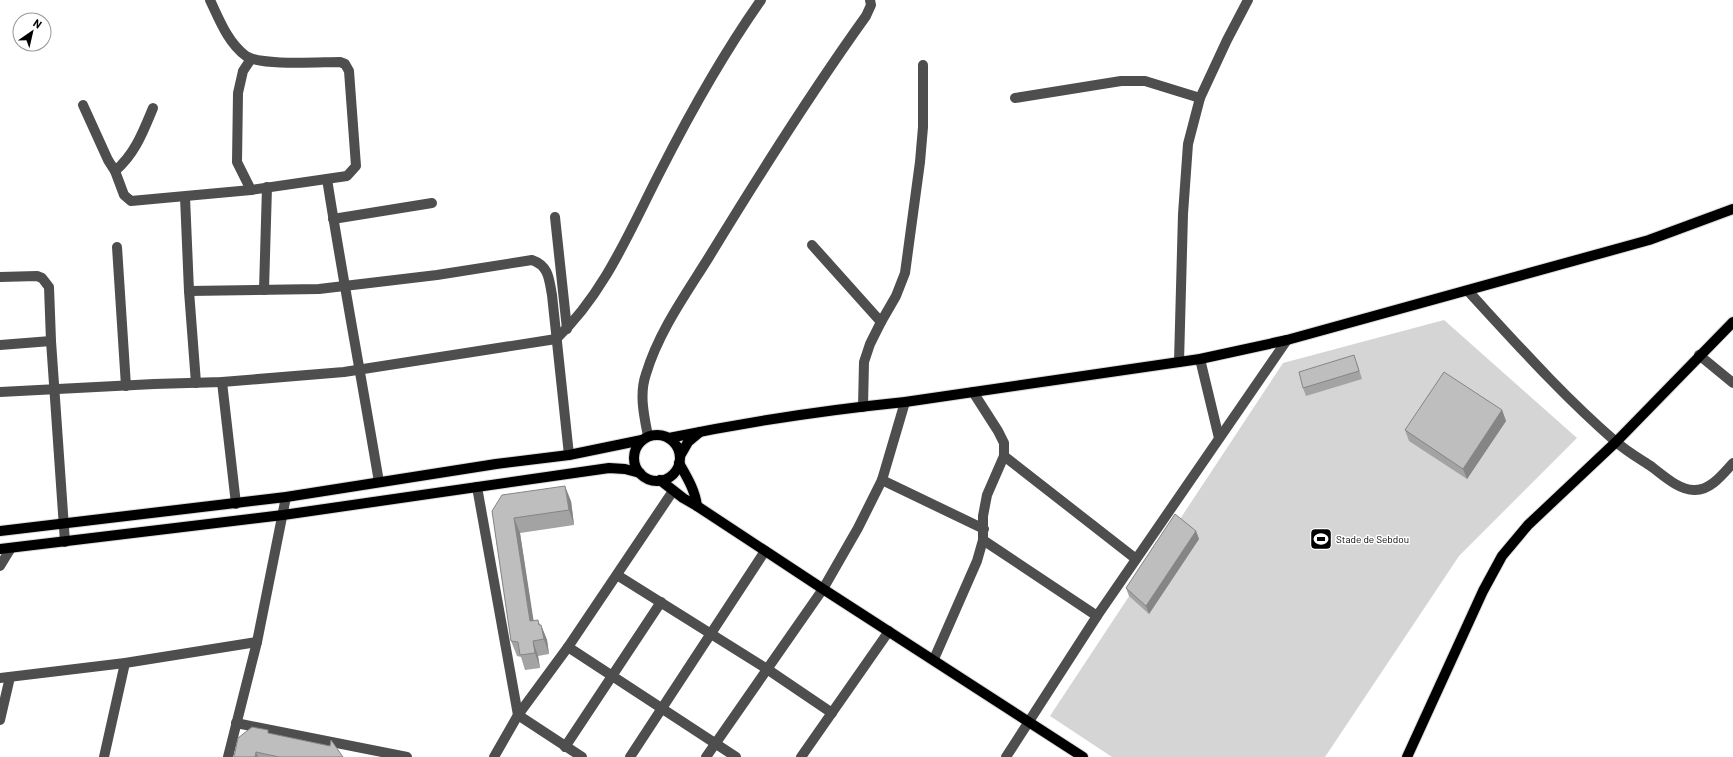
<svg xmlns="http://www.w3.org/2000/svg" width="1733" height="757" font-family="Barlow,sans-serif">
	<rect width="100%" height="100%" fill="#fff"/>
	<polygon fill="#d5d5d5" points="1444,320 1577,438 1459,556 1325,757 1112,757 1050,716 1283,363"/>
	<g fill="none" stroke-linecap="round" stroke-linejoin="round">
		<g stroke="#dbdbdb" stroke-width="12">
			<g id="major">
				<circle cx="657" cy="458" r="23"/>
				<path d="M669,438C746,422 826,410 905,402L1200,359L1287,340L1649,240L1733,209"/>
				<polyline points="680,456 688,442 700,432"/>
				<path d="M679,463C687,477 695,490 697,506"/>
				<polyline points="660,480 683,498 697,506 823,589 1083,757"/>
				<polyline points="0,531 286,497 496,464 569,455 642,440"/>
				<polyline points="0,549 283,515 609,468 625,469 640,473"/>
				<polyline points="1407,757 1483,591 1502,556 1528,525 1616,442 1733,322"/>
			</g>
		</g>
		<g stroke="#4e4e4e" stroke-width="10">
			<polyline points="1015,98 1121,81 1145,81 1200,98"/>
			<path d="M83,105L108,160L115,171L124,195L131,201L251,190L347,176L356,166L349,71L345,64L340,62C319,62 261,66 246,56C228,43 219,19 210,0"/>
			<path d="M115,171C135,154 143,132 153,108"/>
			<path d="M327,179C343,280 362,381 379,482"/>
			<polyline points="251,190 237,162 238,93 243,71 251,59"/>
			<polyline points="185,197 189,291 196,383"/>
			<polyline points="555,217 567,329"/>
			<polyline points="333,219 432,203"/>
			<polyline points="812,245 881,322"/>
			<polyline points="117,247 126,386"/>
			<polyline points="0,277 37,276 42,278 49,287 51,341 65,542"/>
			<polyline points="264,290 267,187"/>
			<path d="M189,291L319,289L437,275L532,260C549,266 549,279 552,295L569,455"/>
			<path d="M1468,291C1515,342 1562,395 1615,441C1626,451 1640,459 1652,467C1664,476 1679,490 1694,490C1710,491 1723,474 1733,463"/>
			<polyline points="0,345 51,341"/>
			<polyline points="1699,355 1733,383"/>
			<polyline points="1200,359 1219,438"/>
			<polyline points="1179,362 1183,214 1188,144 1200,98 1227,40 1248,0"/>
			<polyline points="222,382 236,504"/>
			<path d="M0,392L154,384L222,382L344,372L556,339C605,293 631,228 661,170C691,111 723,54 761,0"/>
			<polyline points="863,407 864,362 870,344 881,322 896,296 905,273 920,162 923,127 923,65"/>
			<path d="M648,436C644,416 639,394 646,374C659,331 686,294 709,257C759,175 810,94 866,16L871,5L870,0"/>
			<polyline points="1004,456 1136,559"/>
			<polyline points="882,480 984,529"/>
			<polyline points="477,487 518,715 582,757"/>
			<polyline points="983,540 1097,616"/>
			<polyline points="0,566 11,548"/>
			<polyline points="617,575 767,669 832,713"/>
			<polyline points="568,647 736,757"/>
			<polyline points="934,659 977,561 983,540 983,516 987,495 1004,456 1004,443 998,431 973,392"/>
			<polyline points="0,678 125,663 257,642"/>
			<polyline points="0,720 10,677"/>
			<polyline points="236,723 407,757"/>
			<polyline points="565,747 661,602"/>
			<polyline points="104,757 125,663"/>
			<polyline points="228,757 257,642 286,497"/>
			<polyline points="494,757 518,715 568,647 673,491"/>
			<polyline points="630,757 765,551"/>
			<polyline points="706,757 823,589 858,528 882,480 905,402"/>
			<polyline points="801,757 889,631"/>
			<polyline points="1006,757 1097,616 1287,340"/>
		</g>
		<use href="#major" stroke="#000" stroke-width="10"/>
	</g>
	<g fill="#a3a3a3">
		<polygon points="1357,363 1362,379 1306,396 1303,388"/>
		<polygon points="1502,410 1506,421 1467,479 1409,441 1405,430"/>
		<polygon points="571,501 574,525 520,533 533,621 540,625 541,625 547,640 549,654 538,656 540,668 525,670 521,657 517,656 511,641 492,511"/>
		<polygon points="1196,531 1199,539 1149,614 1129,596 1126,588"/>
		<polygon points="269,733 343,757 234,757"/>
	</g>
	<g fill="#858585">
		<polygon points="1502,410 1506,421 1467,479 1463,469"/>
		<polygon points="565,486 571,501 574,525 569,510"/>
		<polygon points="514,518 520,533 536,636 530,621"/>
		<polygon points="1196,531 1199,539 1149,614 1146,606"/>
		<polygon points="538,620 543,633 541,625 547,640 549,654 539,625"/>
		<polygon points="533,641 538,656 540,668 535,653"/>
		<polygon points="256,752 258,757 255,757"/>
	</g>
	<g fill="#bebebe" stroke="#858585">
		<polygon points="1354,355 1359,371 1303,388 1299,372"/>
		<polygon points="1444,372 1502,410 1463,469 1405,430"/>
		<polygon points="565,486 569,510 514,518 530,621 538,620 539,625 541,625 544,639 533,641 535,653 520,655 518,642 511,641 492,511 502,495"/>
		<polygon points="1175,514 1196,531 1146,606 1126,588"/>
		<polygon points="252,727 268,730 268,733 330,746 331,740 343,757 279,757 256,752 255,757 234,757 238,738"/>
	</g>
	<defs>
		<g id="stadium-square" transform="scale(1.15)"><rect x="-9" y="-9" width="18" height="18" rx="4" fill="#000" stroke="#fff"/><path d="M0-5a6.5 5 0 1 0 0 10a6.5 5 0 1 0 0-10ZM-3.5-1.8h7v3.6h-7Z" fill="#fff"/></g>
	</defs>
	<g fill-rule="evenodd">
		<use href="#stadium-square" x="1321" y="539"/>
	</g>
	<g text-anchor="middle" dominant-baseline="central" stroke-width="3" stroke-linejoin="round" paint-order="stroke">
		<g font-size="10" fill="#000" stroke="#fff" text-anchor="start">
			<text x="1336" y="539">Stade de Sebdou</text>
		</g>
	</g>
	<g transform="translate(32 32) rotate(34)"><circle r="19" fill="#ffffff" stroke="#999999"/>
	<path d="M0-3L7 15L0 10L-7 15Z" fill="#000000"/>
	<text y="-6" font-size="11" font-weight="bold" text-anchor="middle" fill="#000000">N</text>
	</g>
</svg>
